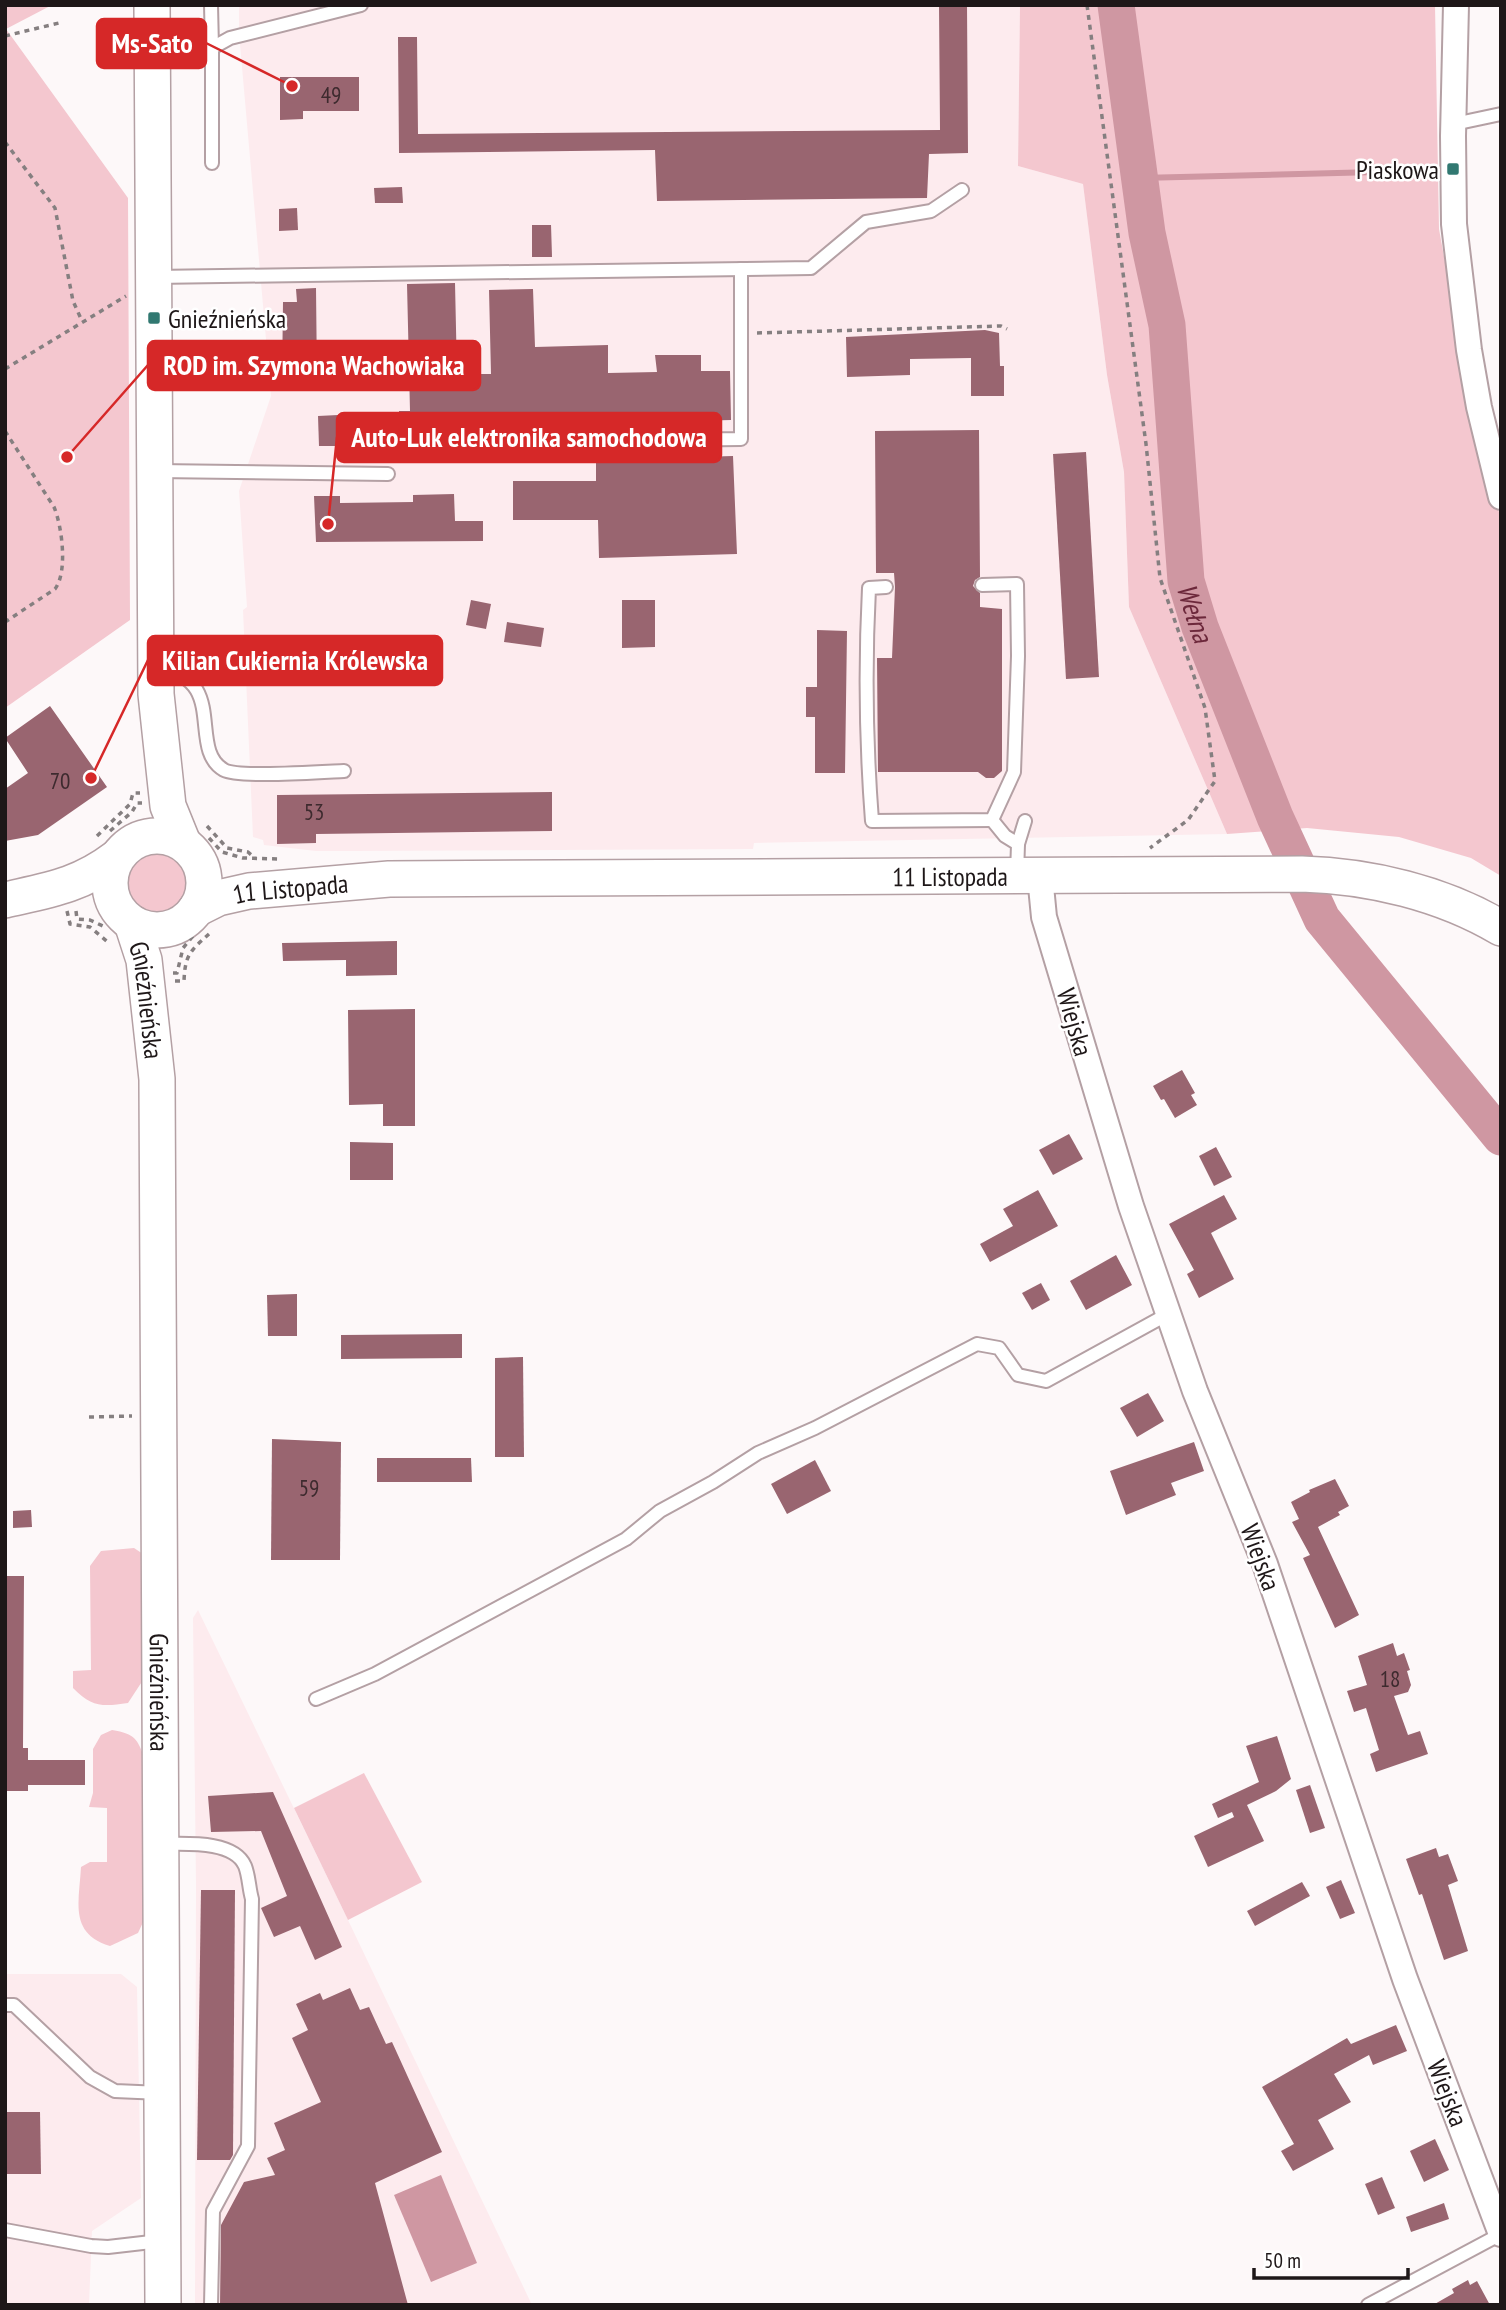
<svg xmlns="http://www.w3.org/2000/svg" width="1506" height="2310" font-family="'PT Sans Narrow',sans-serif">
	<rect width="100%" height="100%" fill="#fdf8f9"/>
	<g fill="#fdebee">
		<polygon points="239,5 1020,5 1018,166 1083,184 1107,375 1124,472 1129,607 1227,834 754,843 753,849 350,851 316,851 264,845 263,840 253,837 243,610 247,607 239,491 271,396 239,33"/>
		<polygon points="198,1610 348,1920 532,2305 195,2305 196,1885 193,1618"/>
		<polygon points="5,1974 121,1974 137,1987 141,2198 92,2231 89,2305 5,2305"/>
	</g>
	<g fill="#f4c7cf">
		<polygon points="5,5 52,5 6,29 128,198 130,620 5,708"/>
		<polygon points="1020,5 1435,5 1439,229 1485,483 1501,516 1501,876 1471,858 1399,837 1307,828 1227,834 1129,607 1124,472 1107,375 1083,184 1018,166"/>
		<circle cx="156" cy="883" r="34"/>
		<path d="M134,1548L146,1556L145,1677L128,1703C102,1707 92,1707 73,1688V1671L91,1670L90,1566L101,1551Z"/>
		<path d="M112,1730C136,1734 137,1739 145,1759V1918L138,1933L110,1946C69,1933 79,1903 81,1867L90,1862H107V1808L89,1807L93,1793V1749L101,1735Z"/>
		<polygon points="364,1773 422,1882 348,1920 294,1808"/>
	</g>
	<polygon fill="#cf97a2" points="441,2175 477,2263 431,2282 394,2195"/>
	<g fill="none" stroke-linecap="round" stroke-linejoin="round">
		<polyline stroke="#cf97a2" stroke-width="6" points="1140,178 1376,172"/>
		<path stroke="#cf97a2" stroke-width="37" id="s1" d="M1116,5L1147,233L1167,325L1186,581L1200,627L1275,817L1322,919L1501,1137"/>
	</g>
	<g fill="#996570">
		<polygon points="939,5 967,5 968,153 929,154 927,198 657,201 655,150 399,153 398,37 417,37 418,134 940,130"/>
		<polygon points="280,77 359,77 359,111 303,111 303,119 280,120"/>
		<polygon points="402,187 403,203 375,203 374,188"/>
		<polygon points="297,208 298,230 279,231 279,209"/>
		<polygon points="532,225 551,225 552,257 532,257"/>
		<polygon points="455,283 457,374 491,374 489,290 533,289 535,347 608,345 608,373 657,372 655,355 701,355 701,371 730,371 731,420 578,424 578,415 458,418 459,461 400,463 399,411 410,411 407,284"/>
		<polygon points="316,288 317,380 282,380 283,302 297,302 296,289"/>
		<polygon points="985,330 999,333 1000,366 1004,366 1004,396 971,396 971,358 910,359 910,375 847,377 846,337"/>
		<polygon points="338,415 338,446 319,446 318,416"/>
		<polygon points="979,430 980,577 975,580 973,586 980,593 980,607 1002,609 1002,771 994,778 986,778 978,772 878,772 877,658 892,658 895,587 894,573 876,573 875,431"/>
		<polygon points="1086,452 1099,677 1066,679 1053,454"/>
		<polygon points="733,456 737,554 599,558 598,520 513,520 513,481 596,481 596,460"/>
		<polygon points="454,494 455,521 483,521 483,541 316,542 314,496 340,496 340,503 413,502 413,495"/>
		<polygon points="471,600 491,604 486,629 466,625"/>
		<polygon points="622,600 655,600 655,647 622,648"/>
		<polygon points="507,622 544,628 541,647 504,642"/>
		<polygon points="817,630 847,631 845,773 815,773 815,717 806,717 806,687 817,687"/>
		<polygon points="50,706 107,787 38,835 5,841 5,789 28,773 5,738"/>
		<polygon points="552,792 552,831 316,834 316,843 277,844 277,795"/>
		<polygon points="397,941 397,975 346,976 346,960 283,961 282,943"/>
		<polygon points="415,1009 415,1126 383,1126 383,1104 349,1105 348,1010"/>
		<polygon points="1182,1070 1195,1093 1191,1095 1197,1105 1175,1118 1164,1099 1161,1100 1153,1086"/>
		<polygon points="1069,1134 1083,1159 1053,1175 1039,1150"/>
		<polygon points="350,1142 393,1143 393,1180 350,1180"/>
		<polygon points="1216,1147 1232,1177 1214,1186 1199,1156"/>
		<polygon points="1038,1190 1058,1226 990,1262 980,1244 1013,1226 1003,1209"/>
		<polygon points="1224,1195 1237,1219 1211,1233 1234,1279 1199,1298 1187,1274 1194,1270 1169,1224"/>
		<polygon points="1116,1255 1132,1285 1086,1310 1070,1281"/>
		<polygon points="1041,1283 1050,1300 1032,1310 1022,1293"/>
		<polygon points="297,1294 297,1336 268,1336 267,1295"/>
		<polygon points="462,1334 462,1358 341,1359 341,1335"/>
		<polygon points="523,1357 524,1457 495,1457 495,1358"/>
		<polygon points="1148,1393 1164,1421 1137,1437 1120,1408"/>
		<polygon points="272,1439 341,1442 340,1560 271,1560"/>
		<polygon points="1194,1442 1204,1471 1171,1483 1176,1495 1126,1515 1110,1471"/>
		<polygon points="377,1458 471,1458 472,1482 377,1482"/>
		<polygon points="815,1460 831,1491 787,1514 771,1484"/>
		<polygon points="1335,1479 1349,1506 1338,1512 1340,1515 1318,1527 1359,1615 1335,1628 1303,1558 1310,1555 1292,1522 1299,1519 1291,1502 1310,1492 1309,1490"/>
		<polygon points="31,1510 32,1527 13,1528 13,1511"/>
		<polygon points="5,1576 24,1576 23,1748 28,1748 28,1760 85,1760 85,1785 28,1785 28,1791 5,1791"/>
		<polygon points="1393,1643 1397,1656 1404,1653 1410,1670 1407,1671 1411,1685 1408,1692 1394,1696 1408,1735 1420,1731 1428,1754 1376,1772 1370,1754 1379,1750 1366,1708 1354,1712 1347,1691 1367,1685 1358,1656"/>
		<polygon points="1277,1736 1291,1779 1276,1791 1247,1805 1264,1841 1208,1867 1194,1836 1234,1817 1232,1812 1218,1818 1212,1804 1259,1782 1246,1746"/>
		<polygon points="1310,1785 1325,1828 1310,1833 1296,1790"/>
		<polygon points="273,1792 342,1947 315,1960 300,1926 274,1937 261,1908 287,1896 261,1831 211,1832 208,1796"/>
		<polygon points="1436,1848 1439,1857 1448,1854 1458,1881 1448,1885 1468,1951 1444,1960 1422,1894 1419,1895 1406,1859"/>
		<polygon points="1341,1880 1355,1913 1340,1919 1326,1887"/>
		<polygon points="1302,1882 1310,1896 1255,1926 1247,1911"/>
		<polygon points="201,1890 235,1890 233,2155 230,2160 197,2160"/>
		<polygon points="350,1988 360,2010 369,2007 386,2044 392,2042 442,2152 375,2183 408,2305 220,2305 221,2225 244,2182 275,2175 267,2158 285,2150 274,2123 321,2102 292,2038 308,2030 296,2004 320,1993 323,2000"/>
		<polygon points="1396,2025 1407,2051 1373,2065 1369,2055 1334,2074 1351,2102 1318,2120 1334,2149 1293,2171 1281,2151 1294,2144 1262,2087 1347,2038 1351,2044"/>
		<polygon points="5,2112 40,2112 41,2174 5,2174"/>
		<polygon points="1435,2139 1449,2170 1424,2182 1410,2151"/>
		<polygon points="1382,2177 1395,2208 1378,2215 1365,2184"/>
		<polygon points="1444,2203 1449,2219 1411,2232 1406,2217"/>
		<polygon points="1468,2280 1470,2285 1477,2281 1490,2305 1433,2305 1454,2293 1452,2289"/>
	</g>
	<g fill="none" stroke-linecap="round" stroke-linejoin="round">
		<g stroke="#b4a0a4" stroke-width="16">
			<g id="lane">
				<polyline points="153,47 212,48 211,5"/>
				<polyline points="1454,124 1501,114"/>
				<polyline points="212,163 212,48 230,38 361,5"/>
				<polyline points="154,277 811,268 866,222 931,211 962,190"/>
				<polyline points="480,442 741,439 741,269"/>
				<polyline points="157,471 388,474"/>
				<path d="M886,587L869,588C865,665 866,743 872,821L992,820L1014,772L1018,656L1017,584L982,585"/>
				<path d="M160,670C229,678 187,749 224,770C239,778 323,772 344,771"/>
				<polyline points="992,820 1005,836 1018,844 1017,875"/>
				<polyline points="1018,844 1025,821"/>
				<polyline points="316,1699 375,1674 626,1539 660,1511 713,1482 758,1453 815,1428 977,1344 999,1348 1018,1375 1046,1381 1168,1314"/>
				<path d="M162,1844C185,1844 234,1840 245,1866C249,1876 249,1889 252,1899L248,2146L213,2211L211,2305"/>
				<polyline points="5,2005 14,2005 90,2077 115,2091 161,2093"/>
				<polyline points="5,2230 91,2246 108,2247 160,2241"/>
				<polyline points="1368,2305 1501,2234"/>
			</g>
		</g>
		<g stroke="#b4a0a4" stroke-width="28">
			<g id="street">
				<polyline points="1456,5 1453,136 1454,224 1469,350 1479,407 1501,497"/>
				<polyline points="1040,876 1044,917 1131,1206 1195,1391 1265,1564 1405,1979 1501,2234"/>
			</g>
		</g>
		<g stroke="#b4a0a4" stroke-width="38">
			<g id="secondary">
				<polyline points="152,5 156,694 168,806 183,843"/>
				<circle cx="157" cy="883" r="47"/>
				<path d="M5,900C49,890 79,886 116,858"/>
				<path id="s2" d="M196,909L218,898L249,891L389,879L1302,874C1370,876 1442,893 1501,928"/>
				<path id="s3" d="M132,923L144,960L157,1079L163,2305"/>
			</g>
		</g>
		<g stroke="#857f80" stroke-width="3.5" stroke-dasharray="5 5" stroke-linecap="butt">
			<polyline points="1087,5 1146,444 1160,578 1205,708 1215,781 1188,820 1150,848"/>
			<polyline points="5,36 63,22"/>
			<polyline points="5,142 55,208 73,301 82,321"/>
			<polyline points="757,333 1001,326 1007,329"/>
			<polyline points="5,369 126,296"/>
			<path d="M5,431L54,507C62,526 68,572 55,589L5,622"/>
			<polyline points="207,826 227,848 248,852 256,859"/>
			<polyline points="110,831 132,812 137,803 142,803"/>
			<polyline points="97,836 130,804 133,793 140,793"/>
			<polyline points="209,838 222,852 243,858 279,859"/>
			<polyline points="67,911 70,924 90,927 109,943"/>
			<polyline points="76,911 77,919 90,920 105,927"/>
			<polyline points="173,973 177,973 183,948 193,936"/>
			<path d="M175,981H184C185,955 190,951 209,934"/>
			<polyline points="89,1417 132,1416"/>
		</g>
		<use href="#lane" stroke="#fff" stroke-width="12"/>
		<use href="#street" stroke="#fff" stroke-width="24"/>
		<use href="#secondary" stroke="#fff" stroke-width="35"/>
	</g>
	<g fill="#317871" stroke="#fff" stroke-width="2.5">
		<rect x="1446" y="162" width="14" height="14" rx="3.5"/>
		<rect x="147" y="311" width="14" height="14" rx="3.5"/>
	</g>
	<g text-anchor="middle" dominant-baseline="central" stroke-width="5" stroke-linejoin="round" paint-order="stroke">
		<g font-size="23" fill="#3d2a2e">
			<text x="331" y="94">49</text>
			<text x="60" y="780">70</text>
			<text x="314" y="811">53</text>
			<text x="309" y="1487">59</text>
			<text x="1390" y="1678">18</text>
		</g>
		<g font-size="26" fill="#1e1718" stroke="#fff" text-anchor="end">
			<text x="1439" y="169">Piaskowa</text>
			<text x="168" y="318" text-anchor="start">Gnieźnieńska</text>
		</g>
		<g font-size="26" fill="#1e1718" stroke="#fff">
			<text stroke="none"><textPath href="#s2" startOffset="758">11 Listopada</textPath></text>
			<text stroke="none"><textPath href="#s2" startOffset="98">11 Listopada</textPath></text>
			<text stroke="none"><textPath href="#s3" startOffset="79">Gnieźnieńska</textPath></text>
			<text transform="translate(1075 1022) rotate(74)">Wiejska</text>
			<text transform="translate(1261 1557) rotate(70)">Wiejska</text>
			<text stroke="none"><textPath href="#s3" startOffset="772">Gnieźnieńska</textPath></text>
			<text transform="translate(1448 2093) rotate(69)">Wiejska</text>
		</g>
		<g font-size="28" font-style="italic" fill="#6c283b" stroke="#fff">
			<text stroke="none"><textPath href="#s1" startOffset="614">Wełna</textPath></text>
		</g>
	</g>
	<path fill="none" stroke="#d62828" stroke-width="2.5" d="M292 86L206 43M67 457L148 365M328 524L337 437M91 778L148 660"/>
	<g fill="#d62828" stroke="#fff" stroke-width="2.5">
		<circle cx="292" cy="86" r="7"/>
		<circle cx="67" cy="457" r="7"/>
		<circle cx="328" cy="524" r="7"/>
		<circle cx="91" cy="778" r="7"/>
	</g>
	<g fill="#d62828" stroke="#d62828" stroke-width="2.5">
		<rect x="97" y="19" width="109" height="49" rx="7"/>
		<rect x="148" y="341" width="332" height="49" rx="7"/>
		<rect x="337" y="413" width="384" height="49" rx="7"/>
		<rect x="148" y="636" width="294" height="49" rx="7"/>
	</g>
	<g font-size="28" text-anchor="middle" font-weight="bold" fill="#fff">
		<text x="152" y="53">Ms-Sato</text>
		<text x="314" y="375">ROD im. Szymona Wachowiaka</text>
		<text x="529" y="447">Auto-Luk elektronika samochodowa</text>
		<text x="295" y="670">Kilian Cukiernia Królewska</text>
	</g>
	<rect width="1506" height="2310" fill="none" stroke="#1e1718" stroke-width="14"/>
	<path d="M1254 2268v10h154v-10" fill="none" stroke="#1e1718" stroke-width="3.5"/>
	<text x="1264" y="2268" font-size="21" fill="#1e1718" stroke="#ffffff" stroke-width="5" paint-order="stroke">50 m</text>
</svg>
